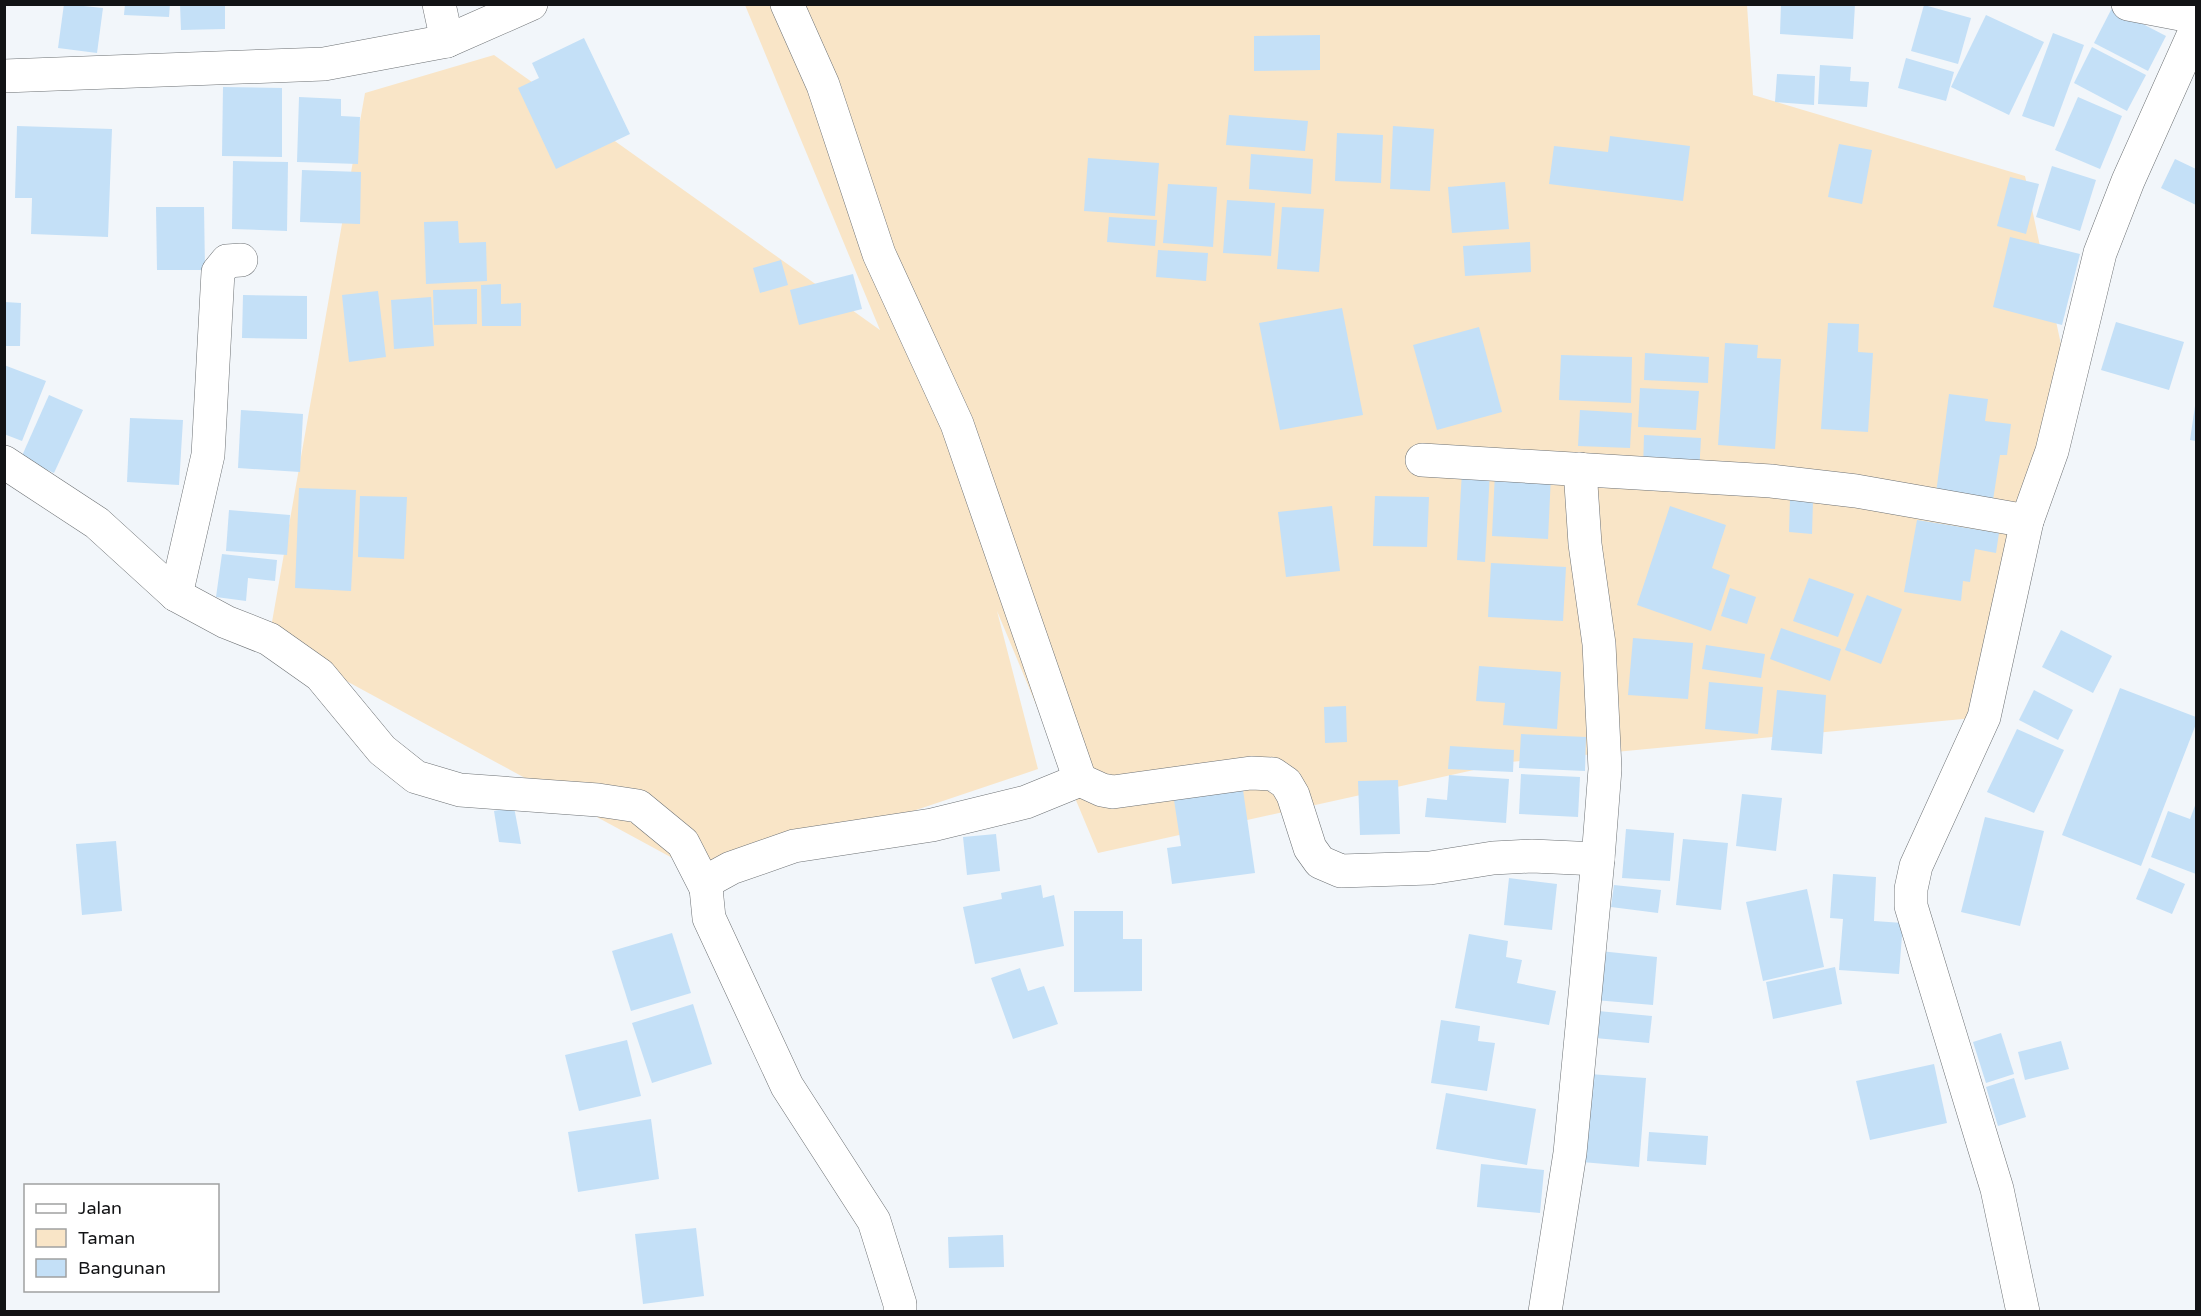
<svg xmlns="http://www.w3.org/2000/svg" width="2201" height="1316" font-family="'Varela Round',sans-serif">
	<rect width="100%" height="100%" fill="#f2f6fa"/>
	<polygon fill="#f9e5c7" points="745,5 1747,5 1753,95 2025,176 2069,382 1984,717 1510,762 1098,853 997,611 1038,769 711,879 269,639 365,93 494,55 880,330"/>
	<g fill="#c4e0f7">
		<polygon points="64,4 103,8 97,53 58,48"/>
		<polygon points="125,4 170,4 169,17 124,15"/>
		<polygon points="180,4 225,4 225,29 181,30"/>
		<polygon points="1781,4 1855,4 1853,39 1780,34"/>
		<polygon points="1924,5 1971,18 1958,64 1911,51"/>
		<polygon points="2112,8 2166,36 2148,71 2094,43"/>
		<polygon points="1986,15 2044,42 2009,115 1951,87"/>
		<polygon points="2053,33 2084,45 2054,127 2022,116"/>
		<polygon points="1320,35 1320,70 1254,71 1254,36"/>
		<polygon points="584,38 630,134 556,169 518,88 539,78 532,63"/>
		<polygon points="2092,47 2146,75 2127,111 2074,83"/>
		<polygon points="1906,58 1954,72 1946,101 1898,88"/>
		<polygon points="1820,65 1851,67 1850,81 1869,82 1867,107 1818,104"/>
		<polygon points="1777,74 1815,76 1814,105 1775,102"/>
		<polygon points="223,87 282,88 282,157 222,156"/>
		<polygon points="299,97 341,99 341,116 360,117 358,164 297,162"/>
		<polygon points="2078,97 2122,116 2100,169 2055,150"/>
		<polygon points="1229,115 1308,121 1305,151 1226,145"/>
		<polygon points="17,126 112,129 108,237 31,234 32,198 15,198"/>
		<polygon points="1393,126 1434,129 1430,191 1390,189"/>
		<polygon points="1337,133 1383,135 1381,183 1335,181"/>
		<polygon points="1610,136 1690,146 1683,201 1549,184 1554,146 1608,152"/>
		<polygon points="1839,144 1872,150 1862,204 1828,197"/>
		<polygon points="1251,154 1313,159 1311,194 1249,189"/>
		<polygon points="1088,158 1159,163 1155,216 1084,211"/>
		<polygon points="2175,159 2196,169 2196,205 2161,188"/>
		<polygon points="233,161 288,162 287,231 232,229"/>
		<polygon points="2052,166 2096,180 2080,231 2036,217"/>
		<polygon points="302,170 361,172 360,224 300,222"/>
		<polygon points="2010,177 2039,184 2026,234 1997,226"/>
		<polygon points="1505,182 1509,229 1452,233 1448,187"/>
		<polygon points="1168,184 1217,187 1213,247 1163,243"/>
		<polygon points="1227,200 1275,203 1271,256 1223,253"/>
		<polygon points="156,207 204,207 205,270 157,270"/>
		<polygon points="1282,207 1324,209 1319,272 1277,269"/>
		<polygon points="1109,217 1157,220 1155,246 1107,242"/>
		<polygon points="458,221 459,243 486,242 487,281 426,284 424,222"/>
		<polygon points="2010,237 2080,254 2062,325 1993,307"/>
		<polygon points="1530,242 1531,272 1465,276 1463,246"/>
		<polygon points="1158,250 1208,253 1206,281 1156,277"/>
		<polygon points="781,260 788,285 760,293 753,268"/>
		<polygon points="853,274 862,309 799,325 790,290"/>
		<polygon points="501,284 501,304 521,303 521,326 482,326 481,285"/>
		<polygon points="477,289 477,324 434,325 433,290"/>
		<polygon points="378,291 386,357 349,362 342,295"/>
		<polygon points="243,295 307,296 307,339 242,338"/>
		<polygon points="431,297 434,346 394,349 391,300"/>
		<polygon points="5,302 21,303 20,346 5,346"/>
		<polygon points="1342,308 1363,415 1280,430 1259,323"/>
		<polygon points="2116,322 2184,342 2169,390 2101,370"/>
		<polygon points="1828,323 1859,324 1858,352 1873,353 1868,432 1821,429"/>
		<polygon points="1479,327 1502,412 1437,430 1413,345"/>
		<polygon points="1725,343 1758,345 1757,358 1781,359 1775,449 1718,445"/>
		<polygon points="1645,353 1709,357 1708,383 1644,380"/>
		<polygon points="1561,355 1632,357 1631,403 1559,400"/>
		<polygon points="4,365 46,381 22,441 4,434"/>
		<polygon points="1640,388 1699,391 1696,430 1638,427"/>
		<polygon points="1949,394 1988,399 1985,421 2011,424 2007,455 2000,455 1993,500 1936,493"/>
		<polygon points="49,395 83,410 54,473 21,458"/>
		<polygon points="2195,406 2196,406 2196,441 2190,440"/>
		<polygon points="241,410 303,414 300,472 238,468"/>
		<polygon points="1580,410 1632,413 1630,448 1578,446"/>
		<polygon points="130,418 183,420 179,485 127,482"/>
		<polygon points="1644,435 1701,438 1699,473 1643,470"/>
		<polygon points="1462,471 1490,472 1485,562 1457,560"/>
		<polygon points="1495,472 1551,475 1548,539 1492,536"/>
		<polygon points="299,488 356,490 351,591 295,588"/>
		<polygon points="360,496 407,497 404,559 358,557"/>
		<polygon points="1375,496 1429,497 1427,547 1373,546"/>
		<polygon points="1790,499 1813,501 1812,534 1789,532"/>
		<polygon points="1332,506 1340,571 1286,577 1278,512"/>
		<polygon points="1670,506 1726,525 1712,568 1730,575 1711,631 1637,605"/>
		<polygon points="229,510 290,515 287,555 226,551"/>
		<polygon points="1917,520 1999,533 1996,553 1975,549 1970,582 1963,581 1961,601 1904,592"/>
		<polygon points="222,554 277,560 275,581 248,578 246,601 216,597"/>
		<polygon points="1491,563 1566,567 1563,621 1488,617"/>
		<polygon points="1809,578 1854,594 1838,637 1793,621"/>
		<polygon points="1730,588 1756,597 1747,624 1721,616"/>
		<polygon points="1867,595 1902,609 1881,664 1845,650"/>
		<polygon points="1781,628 1841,649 1830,681 1770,659"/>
		<polygon points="2061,630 2112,656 2093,693 2042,667"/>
		<polygon points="1633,638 1693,643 1688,699 1628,695"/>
		<polygon points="1706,645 1765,654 1761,678 1702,669"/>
		<polygon points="1479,666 1561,672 1557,729 1503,725 1505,703 1476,701"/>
		<polygon points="1709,682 1763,687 1758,734 1705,729"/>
		<polygon points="2120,688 2196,717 2196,724 2141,866 2062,835"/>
		<polygon points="1777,690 1826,695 1822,754 1771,750"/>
		<polygon points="2034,690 2073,710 2058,740 2019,720"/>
		<polygon points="1346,706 1347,742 1325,743 1324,707"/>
		<polygon points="2017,729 2064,750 2034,813 1987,792"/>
		<polygon points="1521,734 1586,737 1585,771 1519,768"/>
		<polygon points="1450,746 1514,750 1513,772 1448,769"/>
		<polygon points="1521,774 1580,777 1578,817 1519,814"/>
		<polygon points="1449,775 1509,779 1506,823 1425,817 1427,798 1447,800"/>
		<polygon points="1398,780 1400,834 1360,835 1358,781"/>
		<polygon points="1243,790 1255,873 1172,884 1167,848 1181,846 1174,800"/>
		<polygon points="1742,794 1782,798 1776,851 1736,846"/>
		<polygon points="2196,803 2196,874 2151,857 2168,811 2190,819"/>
		<polygon points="514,807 521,844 499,842 494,811"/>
		<polygon points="1985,817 2044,831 2020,926 1961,912"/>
		<polygon points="1626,829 1674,833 1670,881 1622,878"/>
		<polygon points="996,834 1000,871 967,875 963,837"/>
		<polygon points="1683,839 1728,843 1721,910 1676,905"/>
		<polygon points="116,841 122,911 82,915 76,844"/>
		<polygon points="2149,868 2185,884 2172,914 2136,899"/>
		<polygon points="1833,874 1876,877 1874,921 1903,923 1899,974 1839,970 1843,919 1830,918"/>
		<polygon points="1509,878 1557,884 1552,930 1504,925"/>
		<polygon points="1041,885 1043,898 1054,895 1064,946 975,964 963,907 1002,899 1001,893"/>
		<polygon points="1614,885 1661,890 1658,913 1611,907"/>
		<polygon points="1807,889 1824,967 1763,981 1746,902"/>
		<polygon points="1074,911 1123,911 1123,939 1142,939 1142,991 1074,992"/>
		<polygon points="672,933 691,993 631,1011 612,951"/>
		<polygon points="1469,934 1508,941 1506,957 1522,960 1517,983 1556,991 1549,1025 1455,1008"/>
		<polygon points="1600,951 1657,957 1653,1005 1595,1000"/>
		<polygon points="1835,967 1842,1004 1773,1019 1766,982"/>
		<polygon points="1020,968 1028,991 1044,986 1058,1024 1013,1039 991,978"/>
		<polygon points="693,1004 712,1064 652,1083 632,1023"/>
		<polygon points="1598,1011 1652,1016 1649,1043 1595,1038"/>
		<polygon points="1441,1020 1480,1026 1478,1041 1495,1043 1487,1091 1431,1083"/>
		<polygon points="2001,1033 2014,1074 1986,1083 1973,1042"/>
		<polygon points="627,1040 641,1096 579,1111 565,1055"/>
		<polygon points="2061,1041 2069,1069 2025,1080 2018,1052"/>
		<polygon points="1934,1064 1947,1123 1870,1140 1856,1081"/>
		<polygon points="1589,1074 1646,1078 1639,1167 1582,1162"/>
		<polygon points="2014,1078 2026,1117 1998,1126 1986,1087"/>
		<polygon points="1446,1093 1536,1109 1527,1165 1436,1149"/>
		<polygon points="651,1119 659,1179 578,1192 568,1132"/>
		<polygon points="1649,1132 1708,1136 1706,1165 1647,1161"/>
		<polygon points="1481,1164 1544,1170 1540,1213 1477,1207"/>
		<polygon points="696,1228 704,1296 643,1304 635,1234"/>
		<polygon points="1003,1235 1004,1267 949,1268 948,1237"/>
	</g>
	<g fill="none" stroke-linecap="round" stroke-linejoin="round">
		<g stroke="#6d7174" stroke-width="34">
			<g id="minor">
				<polyline points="439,4 447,41"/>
				<polyline points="787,4 823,85 879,254 957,424 1080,780 1102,790 1113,792 1251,773 1273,774 1286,783 1293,795 1310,848 1320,862 1341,871 1430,868 1493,858 1532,856 1598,859"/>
				<polyline points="2128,4 2196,17"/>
				<polyline points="4,76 324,64 447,41 531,4"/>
				<polyline points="1422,460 1771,481 1856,491 2027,521"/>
				<polyline points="4,462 97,523 176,595 226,622 269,639 320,675 382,750 416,777 460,790 598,800 638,806 683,843 706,888"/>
				<polyline points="176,595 208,455 218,272 227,261 241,260"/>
				<polyline points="900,1312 900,1304 874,1221 787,1086 709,918 706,888 711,879 731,868 794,846 932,825 1026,802 1080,780"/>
				<polyline points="1545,1312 1570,1153 1598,859 1605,769 1599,644 1585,544 1580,469"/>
				<polyline points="2023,1312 1997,1189 1911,906 1911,889 1916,866 1984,717 2027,521 2052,451 2100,253 2128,181 2196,29"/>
			</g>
		</g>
		<use href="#minor" stroke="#fff" stroke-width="33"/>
	</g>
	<rect width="2201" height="1316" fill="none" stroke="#121315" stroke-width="12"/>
	<rect x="24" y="1184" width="195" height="108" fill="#ffffff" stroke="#a0a1a1" stroke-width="1.5"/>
	<rect x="36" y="1204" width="30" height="9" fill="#ffffff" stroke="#a0a1a1" stroke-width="1.5"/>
	<text x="78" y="1214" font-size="18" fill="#121315">Jalan</text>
	<rect x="36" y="1229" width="30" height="18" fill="#f9e5c7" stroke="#a0a1a1" stroke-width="1.5"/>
	<text x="78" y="1244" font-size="18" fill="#121315">Taman</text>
	<rect x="36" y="1259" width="30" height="18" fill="#c4e0f7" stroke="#a0a1a1" stroke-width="1.5"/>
	<text x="78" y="1274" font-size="18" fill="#121315">Bangunan</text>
</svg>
